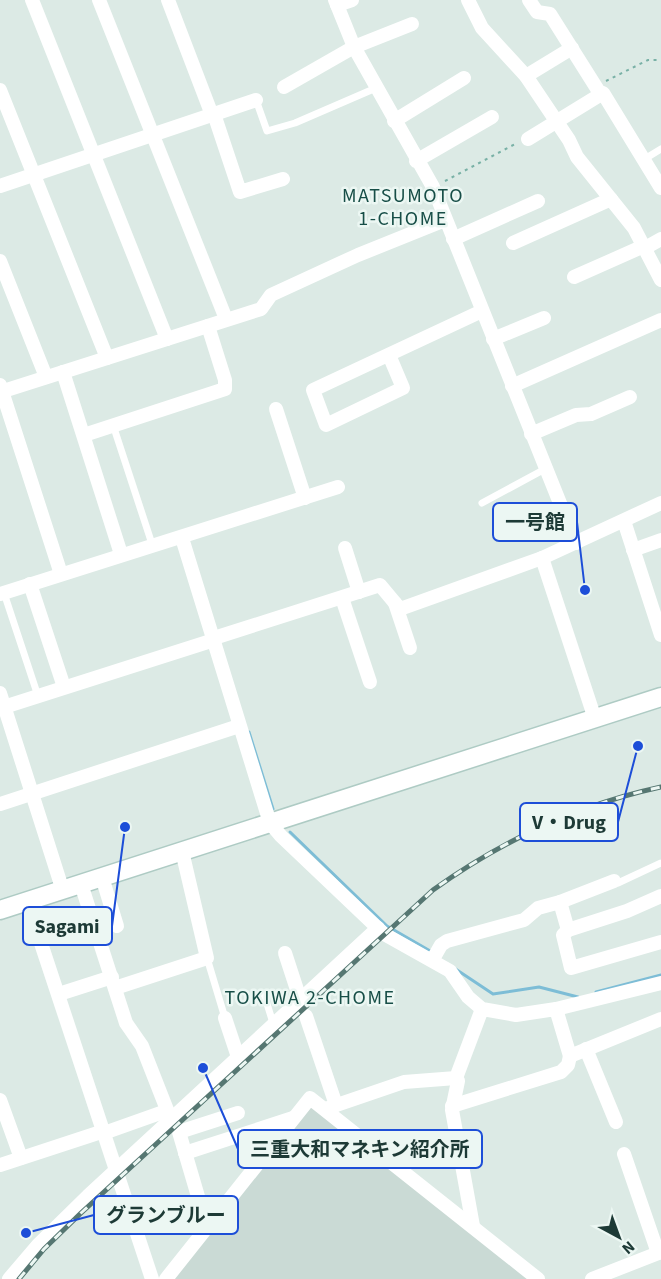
<svg xmlns="http://www.w3.org/2000/svg" width="661" height="1279" font-family="'Source Sans 3','Noto Sans JP',sans-serif">
	<rect width="100%" height="100%" fill="#dceae5"/>
	<polygon fill="#cadad5" points="310,1104 532,1279 172,1279"/>
	<g fill="none" stroke-linecap="round" stroke-linejoin="round">
		<g stroke="#7dbdd6" stroke-width="3">
			<polyline points="249,732 273,809"/>
			<polyline points="290,832 387,926 432,952"/>
			<polyline points="454,968 493,994 539,987 578,997"/>
			<polyline points="596,992 661,975"/>
		</g>
		<g stroke="#aecbc4" stroke-width="21">
			<polyline id="secondary" points="0,910 661,697"/>
		</g>
		<g stroke="#79b1a6" stroke-width="2" stroke-dasharray="3 4.5" stroke-linecap="butt">
			<polyline points="606,81 648,60 661,60"/>
			<polyline points="445,181 517,143"/>
		</g>
		<g stroke="#fff" stroke-width="7">
			<polyline points="256,100 267,131 295,123 376,88"/>
			<polyline points="643,160 661,149"/>
			<polyline points="113,425 153,547"/>
			<polyline points="482,503 545,469"/>
			<polyline points="4,593 38,696"/>
			<polyline points="615,882 618,883 661,863"/>
			<polyline points="207,958 225,1018"/>
			<polyline points="264,994 273,1023"/>
		</g>
		<g stroke="#fff" stroke-width="14">
			<polyline points="32,0 167,339"/>
			<polyline points="99,0 226,319"/>
			<polyline points="168,0 212,115"/>
			<polyline points="335,0 354,47 433,187 576,543"/>
			<polyline points="468,0 482,28 526,76 569,140 577,157 634,228 661,280"/>
			<polyline points="529,0 537,12 550,14 601,95"/>
			<polyline points="337,5 352,0"/>
			<polyline points="526,76 572,48"/>
			<polyline points="284,87 354,47 412,24"/>
			<polyline points="0,90 107,358"/>
			<polyline points="214,114 240,192 283,179"/>
			<polyline points="394,121 464,78"/>
			<polyline points="528,139 603,93 661,188"/>
			<polyline points="416,161 492,117"/>
			<polyline points="0,186 256,100"/>
			<polyline points="453,239 538,201"/>
			<polyline points="513,243 611,199"/>
			<polyline points="645,248 661,239"/>
			<polyline points="0,261 46,377"/>
			<polyline points="574,277 644,246"/>
			<polyline points="493,339 544,318"/>
			<polyline points="389,355 403,388 326,425 313,390 482,311"/>
			<polyline points="63,372 121,554"/>
			<polyline points="0,385 61,574"/>
			<polyline points="512,386 661,320"/>
			<polyline points="0,392 261,309 271,295 358,255 445,220"/>
			<polyline points="276,409 305,498"/>
			<polyline points="531,434 576,415 591,414 630,397"/>
			<polyline points="84,435 225,389 225,380 208,326"/>
			<polyline points="624,521 661,635"/>
			<polyline points="182,538 270,823 281,836 384,934 450,971 468,997 482,1009 516,1015 556,1009 570,1056 661,1019"/>
			<polyline points="345,548 359,592"/>
			<polyline points="633,550 661,540"/>
			<polyline points="542,558 595,719"/>
			<polyline points="30,584 64,687"/>
			<polyline points="0,594 338,487"/>
			<polyline points="342,598 370,682"/>
			<polyline points="395,603 410,648"/>
			<polyline points="214,638 380,585 400,609 542,558 661,503"/>
			<polyline points="0,693 63,891"/>
			<polyline points="4,707 214,640"/>
			<polyline points="0,804 239,726"/>
			<polyline points="102,877 117,926"/>
			<polyline points="81,884 126,1023 142,1046 171,1120"/>
			<polyline points="661,896 627,911 568,930 563,935 571,968 661,942"/>
			<polyline points="27,901 152,1279"/>
			<polyline points="560,902 614,881"/>
			<polyline points="285,953 300,999"/>
			<polyline points="433,959 441,945 447,941 524,920 538,908 560,902 568,930"/>
			<polyline points="115,988 207,958 182,851"/>
			<polyline points="59,994 112,977"/>
			<polyline points="556,1009 661,983"/>
			<polyline points="306,1016 336,1105"/>
			<polyline points="225,1018 238,1057"/>
			<polyline points="586,1049 616,1122"/>
			<polyline points="0,1100 21,1158"/>
			<polyline points="452,1106 561,1072 568,1065 570,1056"/>
			<polyline points="325,1109 404,1082 456,1078"/>
			<polyline points="104,1133 166,1111"/>
			<polyline points="185,1153 293,1118"/>
			<polyline points="624,1154 658,1253"/>
			<polyline points="0,1165 104,1131"/>
			<polyline points="473,1226 452,1110 458,1081 456,1078 482,1009"/>
			<polyline points="207,1227 179,1132 238,1113"/>
			<polyline points="9,1279 38,1245 88,1196 378,928"/>
			<polyline points="166,1279 310,1098 538,1279"/>
			<polyline points="592,1279 661,1252"/>
		</g>
		<use href="#secondary" stroke="#fff" stroke-width="18"/>
		<g stroke="#567772" stroke-width="5">
			<path id="rail" d="M19,1279L44,1249L81,1213L433,890C503,840 577,805 661,787"/>
		</g>
		<use href="#rail" stroke="#ecf7f3" stroke-width="3" stroke-dasharray="9" stroke-linecap="butt"/>
	</g>
	<g text-anchor="middle" dominant-baseline="central" stroke-width="5" stroke-linejoin="round" paint-order="stroke">
		<g font-size="20" letter-spacing="1.5" fill="#174e47" stroke="#ecf7f3">
			<text x="403" y="196">MATSUMOTO<tspan x="403" dy="23">1-CHOME</tspan></text>
			<text x="310" y="998">TOKIWA 2-CHOME</text>
		</g>
	</g>
	<path fill="none" stroke="#1d4ed8" stroke-width="2" d="M585 590L577 522M638 746L618 822M125 827L112 926M203 1068L238 1149M26 1233L94 1215"/>
	<g fill="#1d4ed8" stroke="#ecf7f3" stroke-width="2">
		<circle cx="585" cy="590" r="6"/>
		<circle cx="638" cy="746" r="6"/>
		<circle cx="125" cy="827" r="6"/>
		<circle cx="203" cy="1068" r="6"/>
		<circle cx="26" cy="1233" r="6"/>
	</g>
	<g fill="#ecf7f3" stroke="#1d4ed8" stroke-width="2">
		<rect x="493" y="503" width="84" height="38" rx="6"/>
		<rect x="520" y="803" width="98" height="38" rx="6"/>
		<rect x="23" y="907" width="89" height="38" rx="6"/>
		<rect x="238" y="1130" width="244" height="38" rx="6"/>
		<rect x="94" y="1196" width="144" height="38" rx="6"/>
	</g>
	<g font-size="20" text-anchor="middle" font-weight="bold" fill="#1d3a36">
		<text x="535" y="529">一号館</text>
		<text x="569" y="829">V・Drug</text>
		<text x="67" y="933">Sagami</text>
		<text x="360" y="1156">三重大和マネキン紹介所</text>
		<text x="166" y="1222">グランブルー</text>
	</g>
	<g transform="translate(619 1237) rotate(139)" stroke="#ecf7f3" stroke-width="4.5" paint-order="stroke">
	<path d="M0-4.5L10 22L0 15L-10 22Z" fill="#1d3a36"/>
	<text y="-9" font-size="16" font-weight="bold" text-anchor="middle" fill="#1d3a36">N</text>
	</g>
</svg>
